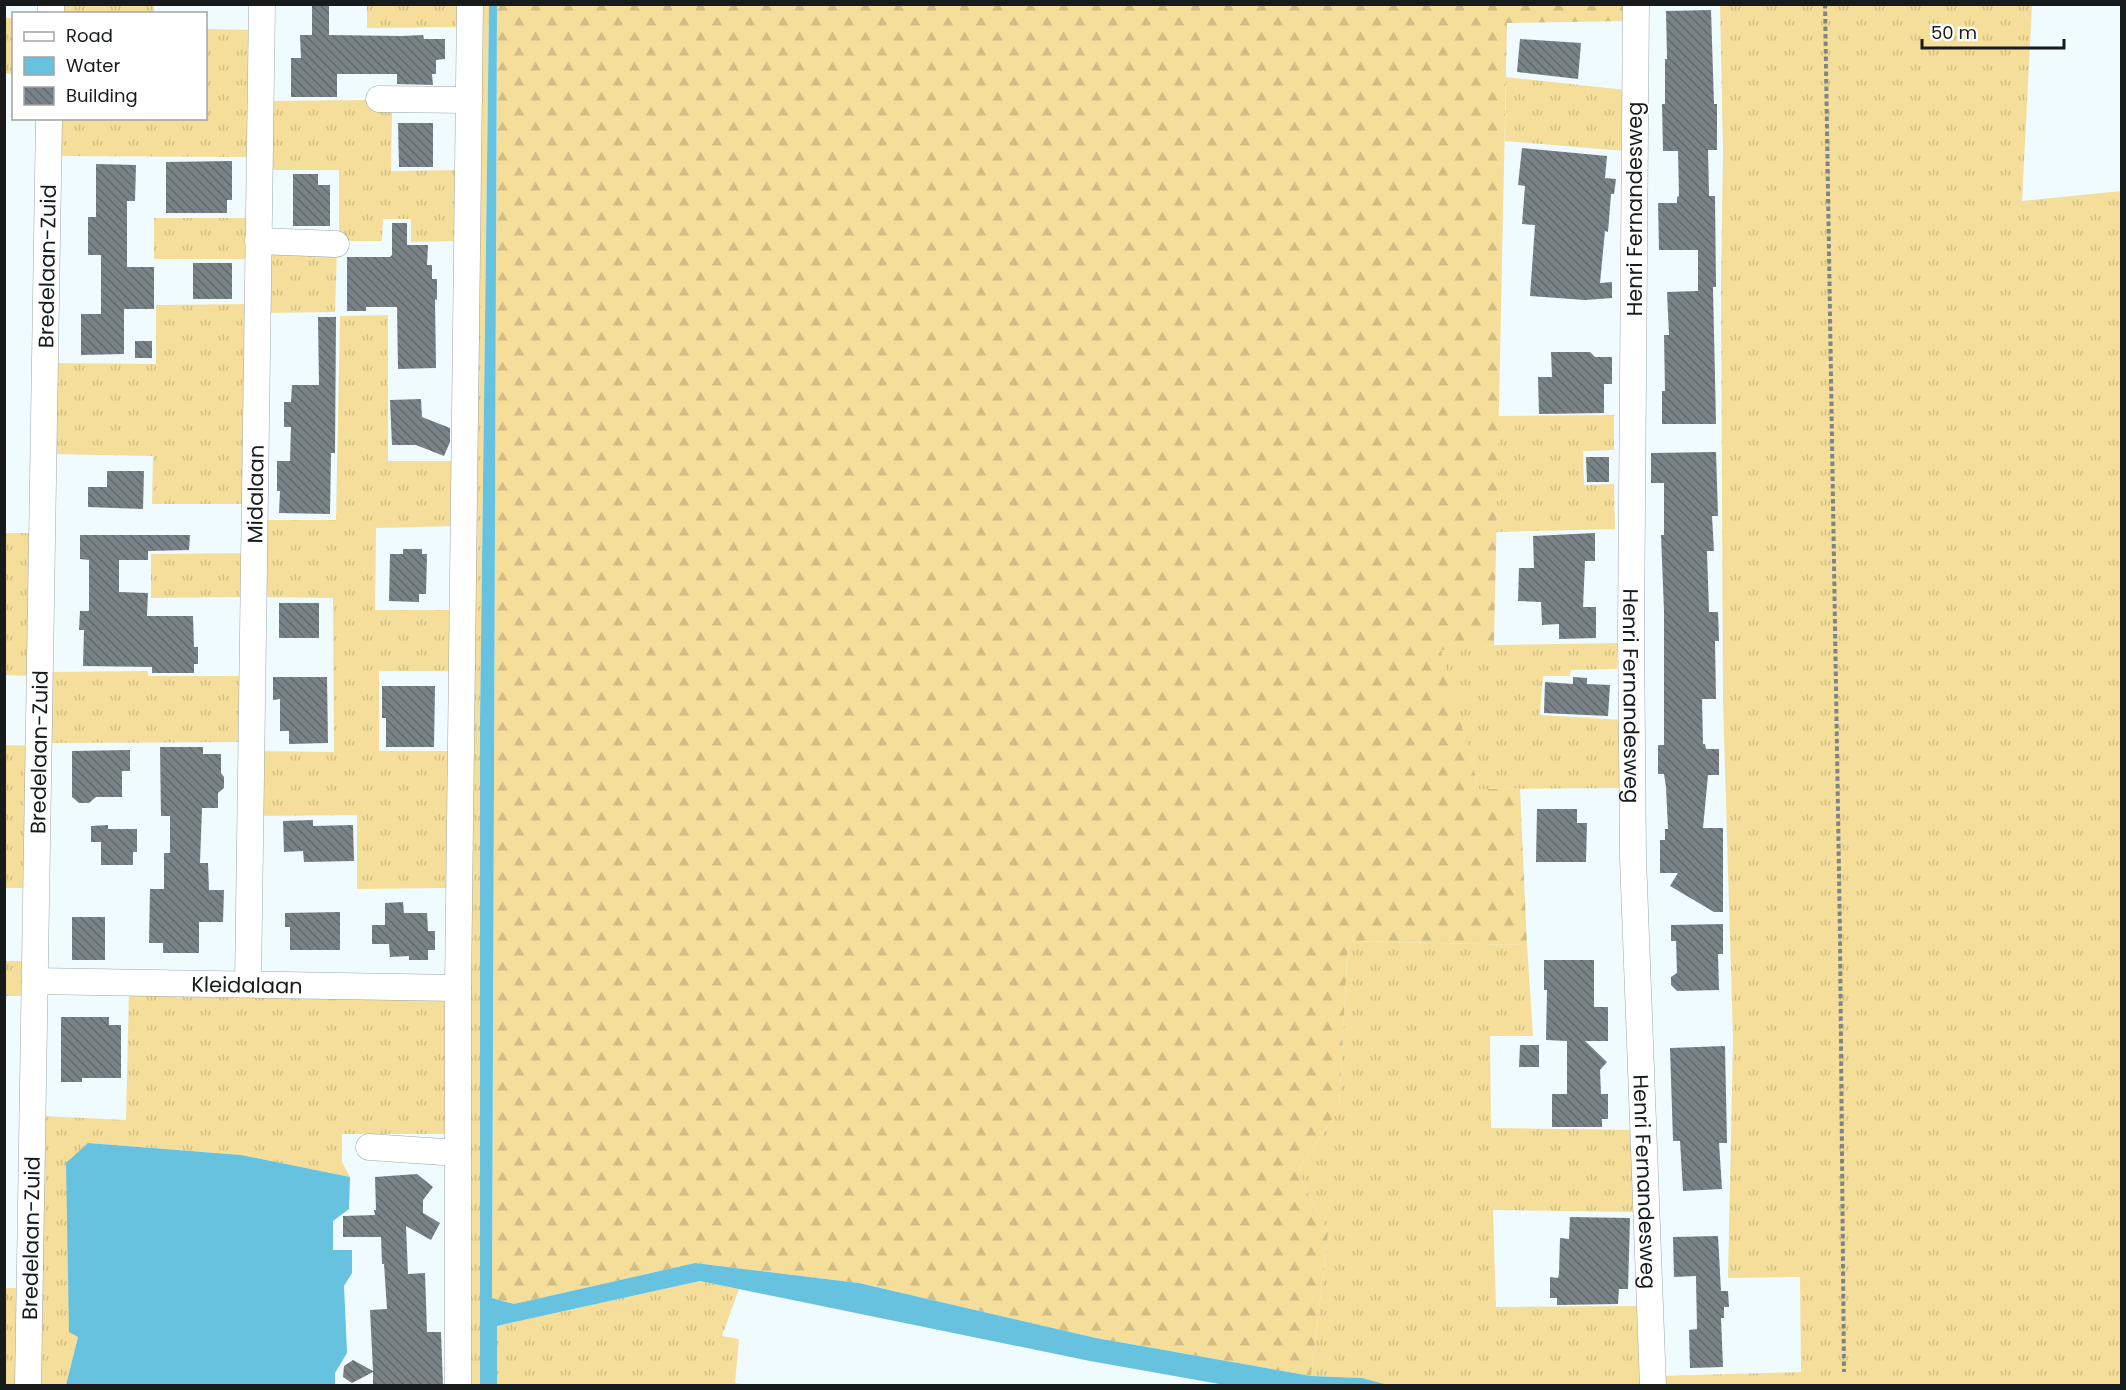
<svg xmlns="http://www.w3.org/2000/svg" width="2126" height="1390" font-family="Poppins,sans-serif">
	<defs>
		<pattern id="grass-tufts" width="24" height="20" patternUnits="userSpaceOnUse" patternTransform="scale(1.5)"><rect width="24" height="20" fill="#f5de9a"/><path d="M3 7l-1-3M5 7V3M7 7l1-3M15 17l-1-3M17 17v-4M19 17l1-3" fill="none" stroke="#d1be84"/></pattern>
		<pattern id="forest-firs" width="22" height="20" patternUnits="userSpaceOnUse" patternTransform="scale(1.5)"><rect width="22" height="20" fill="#f5de9a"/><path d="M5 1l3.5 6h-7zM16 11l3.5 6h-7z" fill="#d1be84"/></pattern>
		<pattern id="building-back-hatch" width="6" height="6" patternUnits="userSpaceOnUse" patternTransform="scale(1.5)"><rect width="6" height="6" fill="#798387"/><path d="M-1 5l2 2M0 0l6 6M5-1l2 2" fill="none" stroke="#626a6e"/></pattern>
	</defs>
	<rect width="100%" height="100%" fill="#f0fbff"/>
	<g fill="url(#grass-tufts)">
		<polygon points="489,4 480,721 480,1385 465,1386 477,5"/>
		<polygon points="60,5 154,5 154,13 60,14"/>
		<polygon points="367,5 463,5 464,27 367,28"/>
		<polygon points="1720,5 2032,5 2022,201 2121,191 2121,1385 1661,1386 1661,1376 1801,1372 1800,1277 1728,1278 1733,1039 1723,702 1721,287 1723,150"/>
		<polygon points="4,18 13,18 13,74 5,73"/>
		<polygon points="206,29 255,30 254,157 58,156 58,119 206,118"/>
		<polygon points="1506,77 1626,90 1625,151 1505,141"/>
		<polygon points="369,100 392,113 391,171 462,170 462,241 411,242 411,219 383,219 382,241 339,241 339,170 266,170 267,101"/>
		<rect x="154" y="218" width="99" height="41"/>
		<polygon points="337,248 335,312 265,313 269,253"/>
		<polygon points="252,304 249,504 152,504 153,456 50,454 52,363 156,364 156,305"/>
		<polygon points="388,315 388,461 459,461 459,526 376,528 375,610 454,610 455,671 379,671 379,751 451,751 448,888 357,889 357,815 256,816 256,751 334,752 333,598 260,597 261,520 336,520 340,316"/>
		<polygon points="1614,415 1614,450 1583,451 1584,485 1614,484 1615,529 1496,532 1498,416"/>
		<polygon points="5,533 36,533 34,676 5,675"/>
		<polygon points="248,553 248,597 151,598 151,554"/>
		<polygon points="1618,643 1617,669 1571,670 1570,676 1543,676 1540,715 1622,720 1623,788 1479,789 1440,649 1494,645"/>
		<polygon points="148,671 148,676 247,676 247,742 47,743 47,672"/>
		<polygon points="5,745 34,746 31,888 5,888"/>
		<polygon points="1348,941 1527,945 1533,1036 1490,1036 1491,1128 1636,1130 1639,1212 1493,1210 1496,1307 1643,1306 1644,1385 1388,1386 1362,1378 1311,1376 1328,1233 1297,1172 1339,1109"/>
		<polygon points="4,961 26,961 26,996 5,996"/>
		<polygon points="129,989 453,995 450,1134 342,1134 342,1162 350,1177 241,1155 88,1143 78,1337 66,1385 38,1386 43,1116 126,1120"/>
		<polygon points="700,1281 739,1289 722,1336 739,1339 735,1383 748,1385 497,1385 497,1326"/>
		<polygon points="5,1288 22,1288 20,1385 5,1386"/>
	</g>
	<polygon fill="url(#forest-firs)" points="497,5 1626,5 1626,21 1507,23 1494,645 1441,650 1479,789 1520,789 1527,945 1348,941 1339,1109 1297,1172 1328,1233 1311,1376 1096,1338 859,1283 695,1263 514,1304 492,1298"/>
	<g fill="#67c2e0">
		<polygon points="497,4 492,1298 514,1304 695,1263 859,1283 1096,1338 1311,1376 1362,1378 1388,1385 1225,1385 1090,1361 700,1281 497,1326 497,1385 480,1385 480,721 489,5"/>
		<polygon points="88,1143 241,1155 350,1177 349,1209 333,1221 333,1250 352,1250 352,1273 344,1286 347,1353 335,1373 335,1385 66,1385 78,1337 69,1332 66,1163"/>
	</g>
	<g fill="url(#building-back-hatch)">
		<polygon points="312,4 329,4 329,35 401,36 423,35 424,39 445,39 445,59 436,60 436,74 432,74 433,85 397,84 397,74 337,74 337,97 291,97 291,58 301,58 300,35 312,35"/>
		<polygon points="1711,10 1714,104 1717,104 1717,150 1708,150 1709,196 1715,196 1716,287 1713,287 1716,424 1662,424 1662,391 1665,391 1664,335 1669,335 1667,292 1698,291 1698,250 1659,250 1658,203 1677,203 1677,197 1679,196 1678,151 1663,151 1662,104 1665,104 1665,59 1667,59 1666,11"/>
		<polygon points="1520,39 1581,43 1578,79 1517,72"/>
		<polygon points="398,123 433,123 433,167 399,167"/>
		<polygon points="1522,148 1607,156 1605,178 1616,179 1614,194 1611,194 1608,232 1605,231 1600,283 1612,282 1612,298 1585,300 1530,296 1535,225 1522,224 1525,186 1518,185"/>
		<polygon points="232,161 232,200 227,200 227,213 166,213 166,162"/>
		<polygon points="96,164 136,165 135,201 127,201 127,267 154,267 154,309 124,309 124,354 81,355 81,314 101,314 101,255 88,255 88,217 96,217"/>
		<polygon points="293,174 318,174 318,185 330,185 330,226 293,226"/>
		<polygon points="392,223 407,223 407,245 428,245 427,265 432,265 432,279 437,279 437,300 435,299 436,368 398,369 397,307 366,307 366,311 347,311 347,257 390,257 392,255"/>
		<rect x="193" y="263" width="39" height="36"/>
		<polygon points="318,317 336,317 335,453 331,453 330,514 279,513 280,491 277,491 277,461 290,461 291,427 284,427 284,402 291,402 292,385 319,385"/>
		<rect x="135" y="341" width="17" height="17"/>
		<polygon points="1551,352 1590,352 1595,357 1612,357 1612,384 1604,384 1604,413 1539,414 1538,377 1552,377"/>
		<polygon points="421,399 422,417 450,428 450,442 444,456 416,445 392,445 390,400"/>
		<polygon points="1716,452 1718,516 1712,516 1714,551 1707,551 1709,612 1718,612 1719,641 1715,641 1716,699 1702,699 1703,744 1705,744 1706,749 1719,749 1719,775 1708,775 1703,828 1723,828 1723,912 1714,912 1670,886 1678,873 1660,873 1660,840 1665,840 1665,829 1668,829 1666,787 1664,774 1658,774 1658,745 1664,745 1664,611 1661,535 1664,535 1664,483 1651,483 1651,453"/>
		<polygon points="1586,457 1609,457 1609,482 1587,482"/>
		<polygon points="107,471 144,471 143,509 88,507 88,487 107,487"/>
		<polygon points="1595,533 1595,561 1585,561 1583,607 1596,607 1596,638 1559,639 1559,624 1542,625 1541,602 1518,601 1519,568 1534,568 1533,536"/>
		<polygon points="80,535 190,535 189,550 148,551 148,560 119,560 119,592 148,593 147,616 193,616 194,647 198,647 198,664 194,664 194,673 152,673 152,667 83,666 84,630 79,630 80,611 89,611 89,560 80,559"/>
		<polygon points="403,549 422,549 422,554 427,554 426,594 419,594 419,602 389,601 390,554 403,554"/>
		<rect x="279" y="603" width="40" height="35"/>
		<polygon points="273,677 327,677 328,743 289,744 289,731 280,731 280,699 273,700"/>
		<polygon points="1573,677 1587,678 1587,684 1610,685 1608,716 1544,713 1545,682 1573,684"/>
		<polygon points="382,686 435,686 434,747 386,747 386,718 382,718"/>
		<polygon points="160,747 203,747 203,754 221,754 221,773 224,777 224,788 218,793 218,808 202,808 200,863 208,863 209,890 224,890 223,922 199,922 199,953 163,953 163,943 149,943 150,889 164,889 164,853 170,853 170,816 161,816"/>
		<polygon points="130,750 130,771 122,771 122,797 96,797 89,803 79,803 72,797 72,751"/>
		<polygon points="1537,809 1577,809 1577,823 1587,823 1586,862 1536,862"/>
		<polygon points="313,820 313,826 353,825 354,861 304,862 303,851 284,852 283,821"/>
		<polygon points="108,825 108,829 137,829 137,852 133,852 133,865 101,865 101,842 91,842 91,826"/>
		<polygon points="403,902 404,913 427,913 428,931 435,931 435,950 428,950 428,960 409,960 409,956 390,957 389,944 372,944 372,925 385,925 385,903"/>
		<polygon points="340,912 340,950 290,950 290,927 285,927 285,913"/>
		<rect x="72" y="917" width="33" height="43"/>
		<polygon points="1723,924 1723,954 1718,954 1719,990 1677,991 1671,985 1671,977 1677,973 1676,941 1671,941 1671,925"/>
		<polygon points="1544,960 1594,960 1594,1007 1608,1007 1608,1041 1585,1041 1607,1062 1600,1070 1601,1094 1608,1094 1608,1119 1602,1119 1602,1127 1552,1127 1552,1094 1567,1094 1567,1041 1546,1040 1547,990 1544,990"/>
		<polygon points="61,1017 109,1017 109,1025 121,1025 121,1078 82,1078 82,1082 61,1082"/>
		<polygon points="1520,1045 1539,1045 1539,1067 1519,1067"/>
		<polygon points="1725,1046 1727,1143 1719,1143 1722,1189 1683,1191 1680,1141 1673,1141 1670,1048"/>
		<polygon points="417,1174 433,1187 423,1200 423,1213 440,1223 431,1240 406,1226 408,1274 425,1273 427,1332 441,1332 443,1385 373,1386 373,1372 352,1383 343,1377 344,1366 353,1360 373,1371 370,1310 387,1309 384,1264 382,1264 381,1237 343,1237 343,1216 375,1215 374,1210 376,1210 375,1177"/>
		<polygon points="1570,1217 1630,1218 1628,1289 1619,1289 1618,1304 1557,1305 1557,1298 1550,1298 1550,1277 1558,1278 1559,1274 1560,1238 1569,1239"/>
		<polygon points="1718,1236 1721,1291 1728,1291 1729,1307 1724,1307 1724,1318 1721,1318 1723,1367 1690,1368 1689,1330 1697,1329 1696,1276 1674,1277 1673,1237"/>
	</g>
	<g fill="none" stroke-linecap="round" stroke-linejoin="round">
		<g stroke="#9da8ab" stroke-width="27">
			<g id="minor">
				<path id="s1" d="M1636,4L1631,631L1633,858L1653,1386"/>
				<polyline points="51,14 51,4"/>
				<polyline points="379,99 469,100"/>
				<polyline points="258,241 336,244"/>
				<path id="s2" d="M35,981L458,988"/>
				<path id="s3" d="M248,984L262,4"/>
				<polyline points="369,1147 458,1153"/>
				<path id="s4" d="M28,1386L49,118"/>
				<polyline points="458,1386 458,988 470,4"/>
			</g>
		</g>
		<polyline stroke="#7d8587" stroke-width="4" stroke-dasharray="4.5 3" stroke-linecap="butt" points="1825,4 1840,936 1844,1372"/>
		<use href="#minor" stroke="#fff" stroke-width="26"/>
	</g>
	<g text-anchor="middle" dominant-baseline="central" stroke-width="4.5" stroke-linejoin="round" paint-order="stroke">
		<g font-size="21" fill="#171b1c" stroke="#fff">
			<text transform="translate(1634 209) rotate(-90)">Henri Fernandesweg</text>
			<text stroke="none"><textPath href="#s4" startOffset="1120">Bredelaan-Zuid</textPath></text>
			<text stroke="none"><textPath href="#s3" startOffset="490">Midalaan</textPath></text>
			<text stroke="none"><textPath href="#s1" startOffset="692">Henri Fernandesweg</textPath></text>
			<text stroke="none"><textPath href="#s4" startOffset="634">Bredelaan-Zuid</textPath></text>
			<text stroke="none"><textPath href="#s2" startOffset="212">Kleidalaan</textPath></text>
			<text stroke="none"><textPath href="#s1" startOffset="1178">Henri Fernandesweg</textPath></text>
			<text stroke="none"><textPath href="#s4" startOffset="148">Bredelaan-Zuid</textPath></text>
		</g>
	</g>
	<rect width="2126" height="1390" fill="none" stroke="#171b1c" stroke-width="12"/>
	<rect x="12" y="12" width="195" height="108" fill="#ffffff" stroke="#a2a4a4" stroke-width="1.5"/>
	<rect x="24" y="32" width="30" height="9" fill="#ffffff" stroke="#a2a4a4" stroke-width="1.5"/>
	<text x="66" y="42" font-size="18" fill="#171b1c">Road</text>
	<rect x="24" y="57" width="30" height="18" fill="#67c2e0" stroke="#a2a4a4" stroke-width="1.5"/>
	<text x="66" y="72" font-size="18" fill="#171b1c">Water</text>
	<rect x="24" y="87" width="30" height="18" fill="url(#building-back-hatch)" stroke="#a2a4a4" stroke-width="1.5"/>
	<text x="66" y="102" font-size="18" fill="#171b1c">Building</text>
	<path d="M1922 39v9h142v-9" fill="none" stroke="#171b1c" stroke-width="3"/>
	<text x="1931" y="39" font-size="18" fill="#171b1c" stroke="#ffffff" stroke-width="4.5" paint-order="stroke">50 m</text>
</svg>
